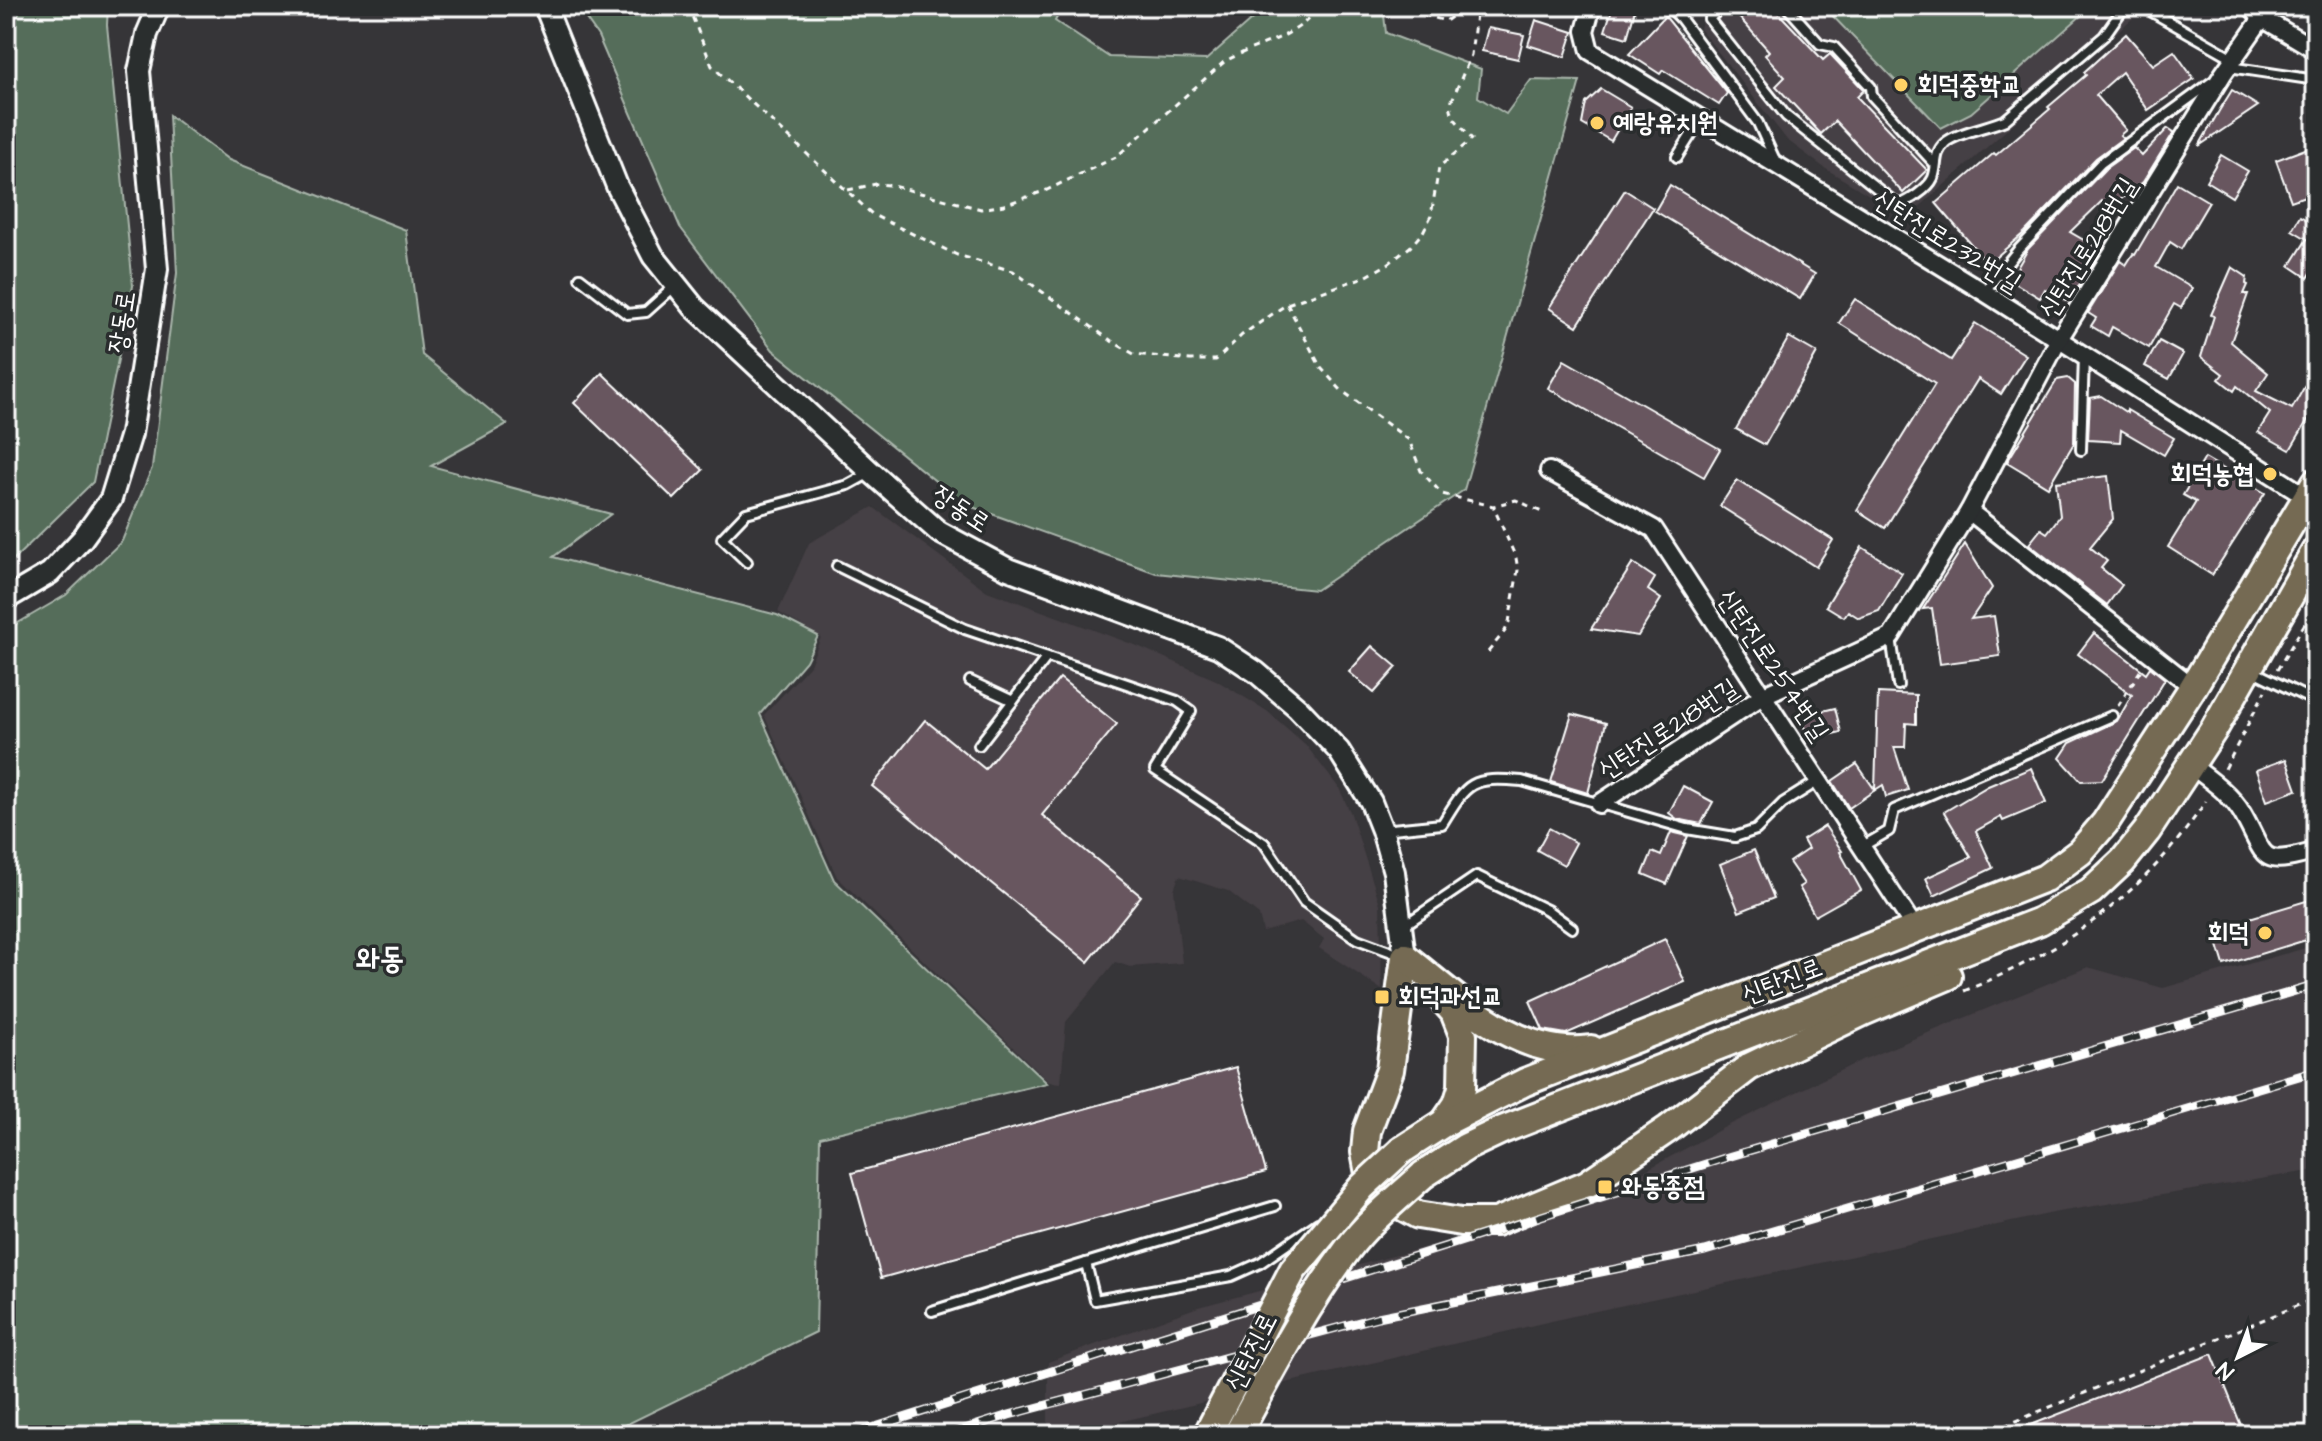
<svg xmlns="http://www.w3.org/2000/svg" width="2322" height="1441" font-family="'Architects Daughter','Poor Story',sans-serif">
	<rect width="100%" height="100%" fill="#363538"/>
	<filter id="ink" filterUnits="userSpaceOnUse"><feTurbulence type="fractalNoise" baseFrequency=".0125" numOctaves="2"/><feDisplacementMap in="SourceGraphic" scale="16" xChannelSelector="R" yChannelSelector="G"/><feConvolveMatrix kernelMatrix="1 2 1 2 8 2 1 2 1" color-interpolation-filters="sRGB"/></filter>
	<g filter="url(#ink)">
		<g fill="#453f44">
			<polygon points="1705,6 2139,6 2134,17 1907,218 1826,169 1787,140 1700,29"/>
			<polygon points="873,507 987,591 1140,647 1216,680 1267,711 1305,744 1339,788 1351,814 1380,904 1382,990 1319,948 1324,939 1301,921 1263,932 1259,915 1228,891 1179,876 1174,890 1182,963 1130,967 1115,962 1066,1022 1061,1083 1049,1082 837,877 764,715 810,665 821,637 778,612 809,543"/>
			<polygon points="2316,945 2316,1170 2058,1212 1582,1314 1063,1435 1048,1435 1048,1362 1198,1307 1481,1233 1617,1186 1723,1128 1862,1060 2088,967 2163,988"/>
		</g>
		<g fill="#556d5a" stroke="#aab6ac" stroke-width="2">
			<polygon points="6,6 108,6 107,25 133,286 93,482 6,567"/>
			<polygon points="577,6 1063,6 1055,21 1109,57 1206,60 1267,6 1383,6 1386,33 1481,69 1478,97 1506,114 1531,80 1580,81 1464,490 1316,590 1156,573 964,504 773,350 680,227 598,36"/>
			<polygon points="1823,6 2092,6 1971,113 1941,128"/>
			<polygon points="169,115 229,160 406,230 422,355 507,424 431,466 611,514 553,557 777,615 818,636 806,661 760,714 834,880 1047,1083 820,1137 816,1332 605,1435 6,1435 6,630 66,595 122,541 152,468 177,273"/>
		</g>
		<g fill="#67565f" stroke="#fff" stroke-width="2">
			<polygon points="1613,6 1636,6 1627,38 1605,31"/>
			<polygon points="1729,6 1772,6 1823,60 1830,54 1864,90 1857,97 1927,170 1903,193 1835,121 1821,134 1776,86 1785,77 1765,55 1769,51"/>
			<polygon points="1665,16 1727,93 1719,105 1663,70 1660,74 1629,54"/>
			<polygon points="1536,20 1573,32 1565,57 1528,45"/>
			<polygon points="1488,28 1524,35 1518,59 1482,51"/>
			<polygon points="2126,34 2153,65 2174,51 2194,79 2148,110 2122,72 2096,95 2126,130 2120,135 2123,138 2096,158 2025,232 1988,264 1936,203 1994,153 1996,155 2050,109 2048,107 2086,75 2084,72"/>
			<polygon points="1601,89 1631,107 1611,141 1582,124 1586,103"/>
			<polygon points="2232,90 2258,106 2199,146 2219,111"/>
			<polygon points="2168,128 2174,132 2143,182 2108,209 2102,201 2070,232 2101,250 2069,302 2045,289 2040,298 2010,280 2028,249 2106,168 2134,148 2142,156"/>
			<polygon points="2316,145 2316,192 2291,201 2276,160"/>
			<polygon points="2221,155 2248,171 2232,197 2206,181"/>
			<polygon points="2177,183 2209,202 2181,249 2170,242 2156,267 2192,288 2181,308 2174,304 2149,348 2112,327 2108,336 2091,326 2096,318 2088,313 2120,261 2126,265 2133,254 2135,255"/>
			<polygon points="1670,185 1815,274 1800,299 1655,211"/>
			<polygon points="1625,190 1653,208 1577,326 1549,308"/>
			<polygon points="2300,216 2316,225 2316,265 2308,278 2290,266 2307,239 2292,230"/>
			<polygon points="2232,267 2247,277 2246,284 2248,285 2244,294 2248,294 2231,342 2268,373 2256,391 2292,409 2316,366 2316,406 2290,450 2258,432 2270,413 2237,386 2234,391 2219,379 2223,374 2201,357 2214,316 2211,315"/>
			<polygon points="1855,299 1951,360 1975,323 2026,355 2001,394 1978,379 1885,528 1857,510 1935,384 1839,323"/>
			<polygon points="1789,337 1817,353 1765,445 1736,429"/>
			<polygon points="2159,341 2183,354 2169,379 2145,366"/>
			<polygon points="1564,360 1720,449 1704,477 1548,388"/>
			<polygon points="602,373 703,470 674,499 574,403"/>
			<polygon points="2068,378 2075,384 2074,443 2048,487 2007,462 2057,380"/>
			<polygon points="2101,396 2127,413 2127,410 2174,438 2164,455 2121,430 2120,442 2088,440 2090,398"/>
			<polygon points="2205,458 2265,493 2212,575 2168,547 2196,502 2183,495"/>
			<polygon points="2108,476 2113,519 2090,547 2107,561 2101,568 2122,585 2107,605 2029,544 2041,529 2047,533 2060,516 2056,482"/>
			<polygon points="1737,480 1833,540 1816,567 1720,506"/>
			<polygon points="1965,544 1992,588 1971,619 1994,616 2000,656 1940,664 1932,608 1923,609"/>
			<polygon points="1862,547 1902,573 1879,611 1859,618 1848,611 1844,617 1826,606"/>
			<polygon points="1633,563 1655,578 1648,590 1661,599 1638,636 1591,629"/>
			<polygon points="2094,633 2146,673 2150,667 2165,679 2102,780 2081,781 2060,758 2070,743 2117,721 2132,695 2078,654"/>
			<polygon points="1372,646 1397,667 1374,693 1349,672"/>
			<polygon points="1060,678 1117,724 1042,815 1141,896 1088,962 872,786 925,720 985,769"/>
			<polygon points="1878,693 1916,695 1916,724 1906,723 1905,747 1894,747 1908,790 1886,797 1883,785 1875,790"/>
			<polygon points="1835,708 1841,732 1807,740 1802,716"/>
			<polygon points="1572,714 1606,723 1588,793 1551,782"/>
			<polygon points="2286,759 2297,790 2267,801 2256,770"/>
			<polygon points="1857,764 1875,790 1849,808 1832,781"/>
			<polygon points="2031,768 2046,803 2003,821 2001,817 1976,831 1993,868 1934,896 1926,878 1971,857 1944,812 1988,786"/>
			<polygon points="1683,786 1713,802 1701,824 1677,819 1669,813"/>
			<polygon points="1825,826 1842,851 1840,852 1861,890 1815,916 1799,887 1804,884 1789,862 1808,849 1803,840"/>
			<polygon points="1549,828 1576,843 1564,865 1537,850"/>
			<polygon points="1671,832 1688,836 1667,884 1643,874 1652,852 1661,856"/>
			<polygon points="1754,850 1774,898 1739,912 1720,864"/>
			<polygon points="2316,898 2316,937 2224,965 2213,929"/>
			<polygon points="1665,939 1685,982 1566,1034 1543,1030 1530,1001"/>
			<polygon points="1236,1067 1266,1172 881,1278 852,1173"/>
			<polygon points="2212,1354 2245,1435 2008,1435 2008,1434"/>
		</g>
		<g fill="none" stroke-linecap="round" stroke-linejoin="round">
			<g stroke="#fff" stroke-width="14">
				<g id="service">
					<polyline points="1668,6 1681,19 1758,123 1775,160"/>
					<path d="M1722,6L1709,19L1786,116L1898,205C1909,201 1928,189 1933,178C1938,165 1933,154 1945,143C1955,133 1989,127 2005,120L2104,36L2125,6"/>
					<polyline points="1786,6 1820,44 1834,47 1871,87 1872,96 1934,163"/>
					<polyline points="2131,6 2145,8 2233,58"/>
					<polyline points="2229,67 2316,80"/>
					<polyline points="1677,157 1701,119"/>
					<polyline points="580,278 627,314 646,312 675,286"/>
					<polyline points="1984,292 2018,250 2101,163 2212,82"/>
					<polyline points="2081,450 2084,356"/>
					<polyline points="747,562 722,538 746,513 848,485 870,473"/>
					<polyline points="837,566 965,629 1177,701 1191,711 1155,770 1264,843 1304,902 1357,939 1400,955"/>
					<polyline points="1891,637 1898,685"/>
					<polyline points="2253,671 2316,702"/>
					<polyline points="970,681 1013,701"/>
					<polyline points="979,745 1047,657"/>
					<path d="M1382,830L1442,824C1468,781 1471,777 1522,781L1687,829L1735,837L1756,830L1783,803L1820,780"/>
					<polyline points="1863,846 1889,831 1894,810 2112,716"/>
					<polyline points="1403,926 1477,876 1547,910 1572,928"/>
					<polyline points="1086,1263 1275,1206"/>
					<polyline points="932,1311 1086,1263 1095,1300 1231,1276 1260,1263 1318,1223"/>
				</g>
			</g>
			<g stroke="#fff" stroke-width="22">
				<g id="minor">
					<polyline points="1592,6 1585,31 1590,51 1984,292 2315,502"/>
					<polyline points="2250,6 2262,18 2316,50"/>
					<polyline points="1549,471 1654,529 1916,930"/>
					<polyline points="1969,511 2193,687"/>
					<path d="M2192,766C2209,779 2231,794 2242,813C2268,858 2257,868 2316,851"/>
					<polyline points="1599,804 1762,696 1891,637 1969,511 2059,339 2223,74 2262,18"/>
				</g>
			</g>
			<g stroke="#fff" stroke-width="26">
				<g id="tertiary">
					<polyline points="545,6 617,186 653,256 694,307 871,472 939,532 1008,569 1218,647 1256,672 1298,708 1339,751 1371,802 1382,830 1394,872 1405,957"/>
					<polyline points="6,599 50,573 82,539 111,499 131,434 157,269 139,71 147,34 159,6"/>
				</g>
			</g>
			<g stroke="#fff" stroke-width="32">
				<g id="primary">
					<polyline points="1405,957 1390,1070 1367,1131 1365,1152 1369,1174 1392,1201 1418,1215 1461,1222 1496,1222 1587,1184 1668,1129 1749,1067 1863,1012 1948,976"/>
					<path d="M1405,957C1458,998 1517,1060 1591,1049"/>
					<polyline points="1436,992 1454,1012 1463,1035 1462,1088 1457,1104 1444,1123"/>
					<polyline points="1402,1150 1444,1123 1525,1082 2045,878 2080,852 2105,823 2193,687 2316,482"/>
					<polyline points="1423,1175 1466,1147 1502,1130 2040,921 2091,891 2123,861 2147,831 2214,729 2316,550"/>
				</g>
			</g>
			<g stroke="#fff" stroke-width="3" stroke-dasharray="6 6" stroke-linecap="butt">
				<polyline points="688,6 712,66 873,215 957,255 1013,271 1113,342 1134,354 1190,360 1216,360 1242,335 1287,304 1367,276 1388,264 1410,247 1423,232 1431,216 1439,167 1472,139 1453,117 1450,105 1471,55 1477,6"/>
				<polyline points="1415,6 1427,16 1446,21 1466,6"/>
				<path d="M848,190L876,184L890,185L981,209L1004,205L1047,190L1116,157L1224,62C1260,41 1294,41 1320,6"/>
				<polyline points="1287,304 1321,368 1341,390 1409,440 1421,471 1442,494 1493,506 1516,500 1544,513"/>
				<polyline points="1488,652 1505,631 1509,622 1518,570 1516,558 1493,506"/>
				<polyline points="2277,670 2316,605"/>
				<polyline points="2118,706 2142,668"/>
				<polyline points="2225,769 2265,691"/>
				<path d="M1964,991C2066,950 2145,894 2206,801"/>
				<polyline points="1982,1435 2316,1298"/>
			</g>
			<use href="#service" stroke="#2a2d2e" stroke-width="8"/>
			<use href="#minor" stroke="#2a2d2e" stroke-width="16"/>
			<use href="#tertiary" stroke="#2a2d2e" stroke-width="20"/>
			<use href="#primary" stroke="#746b52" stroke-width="26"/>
			<g stroke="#fff" stroke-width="9">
				<g id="rail">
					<polyline points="850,1435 1731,1156 2316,985"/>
					<polyline points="946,1435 1009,1415 1378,1317 1705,1251 2316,1071"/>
				</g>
			</g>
			<use href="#rail" stroke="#2a2d2e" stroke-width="6" stroke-dasharray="18" stroke-linecap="butt"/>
			<g stroke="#fff" stroke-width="32" stroke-linecap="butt">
				<g id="primary-bridge">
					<polyline points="1207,1435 1293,1270 1362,1187 1402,1150"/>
					<path d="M1237,1435C1271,1372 1305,1307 1348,1249C1369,1221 1397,1199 1423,1175"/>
				</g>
			</g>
			<use href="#primary-bridge" stroke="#746b52" stroke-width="26"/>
		</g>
	</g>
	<g fill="#ffd166" stroke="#2a2d2e" stroke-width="3">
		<circle cx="1901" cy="85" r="8"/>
		<circle cx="1597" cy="123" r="8"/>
		<circle cx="2270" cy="474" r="8"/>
		<circle cx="2265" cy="933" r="8"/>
		<rect x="1374" y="989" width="16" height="16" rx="4"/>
		<rect x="1597" y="1179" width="16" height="16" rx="4"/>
	</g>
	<g text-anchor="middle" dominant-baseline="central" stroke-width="7" stroke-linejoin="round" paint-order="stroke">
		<g font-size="26" font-weight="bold" fill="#fff" stroke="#2a2d2e" text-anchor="start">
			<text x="1917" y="85">회덕중학교</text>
			<text x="1613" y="123">예랑유치원</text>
			<text x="2254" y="474" text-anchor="end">회덕농협</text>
			<text x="2249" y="933" text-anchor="end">회덕</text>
			<text x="1398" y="997">회덕과선교</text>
			<text x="1621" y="1187">와동종점</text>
		</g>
		<g font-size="26" fill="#fff" stroke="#2a2d2e">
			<text transform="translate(1947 241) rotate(32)">신탄진로232번길</text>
			<text transform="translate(2088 248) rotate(-58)">신탄진로218번길</text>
			<text transform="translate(122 322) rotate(-81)">장동로</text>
			<text transform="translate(961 509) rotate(34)">장동로</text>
			<text transform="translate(1773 665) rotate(56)">신탄진로254번길</text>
			<text transform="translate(1668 729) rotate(-33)">신탄진로218번길</text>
			<text transform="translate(1782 981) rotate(-21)">신탄진로</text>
			<text transform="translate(1251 1352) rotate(-63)">신탄진로</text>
		</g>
		<g font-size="30" font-weight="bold" fill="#fff" stroke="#2a2d2e">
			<text x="380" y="959">와동</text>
		</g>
	</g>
	<rect width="2322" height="1441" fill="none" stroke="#2a2d2e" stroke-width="32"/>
	<rect x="16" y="16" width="2290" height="1409" fill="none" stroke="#fff" stroke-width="3" filter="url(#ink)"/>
	<g transform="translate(2238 1357) rotate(222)" stroke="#2a2d2e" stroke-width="6" paint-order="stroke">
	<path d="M0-6L14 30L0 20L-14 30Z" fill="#ffffff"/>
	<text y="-12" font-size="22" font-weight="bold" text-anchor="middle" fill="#ffffff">N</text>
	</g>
</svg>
